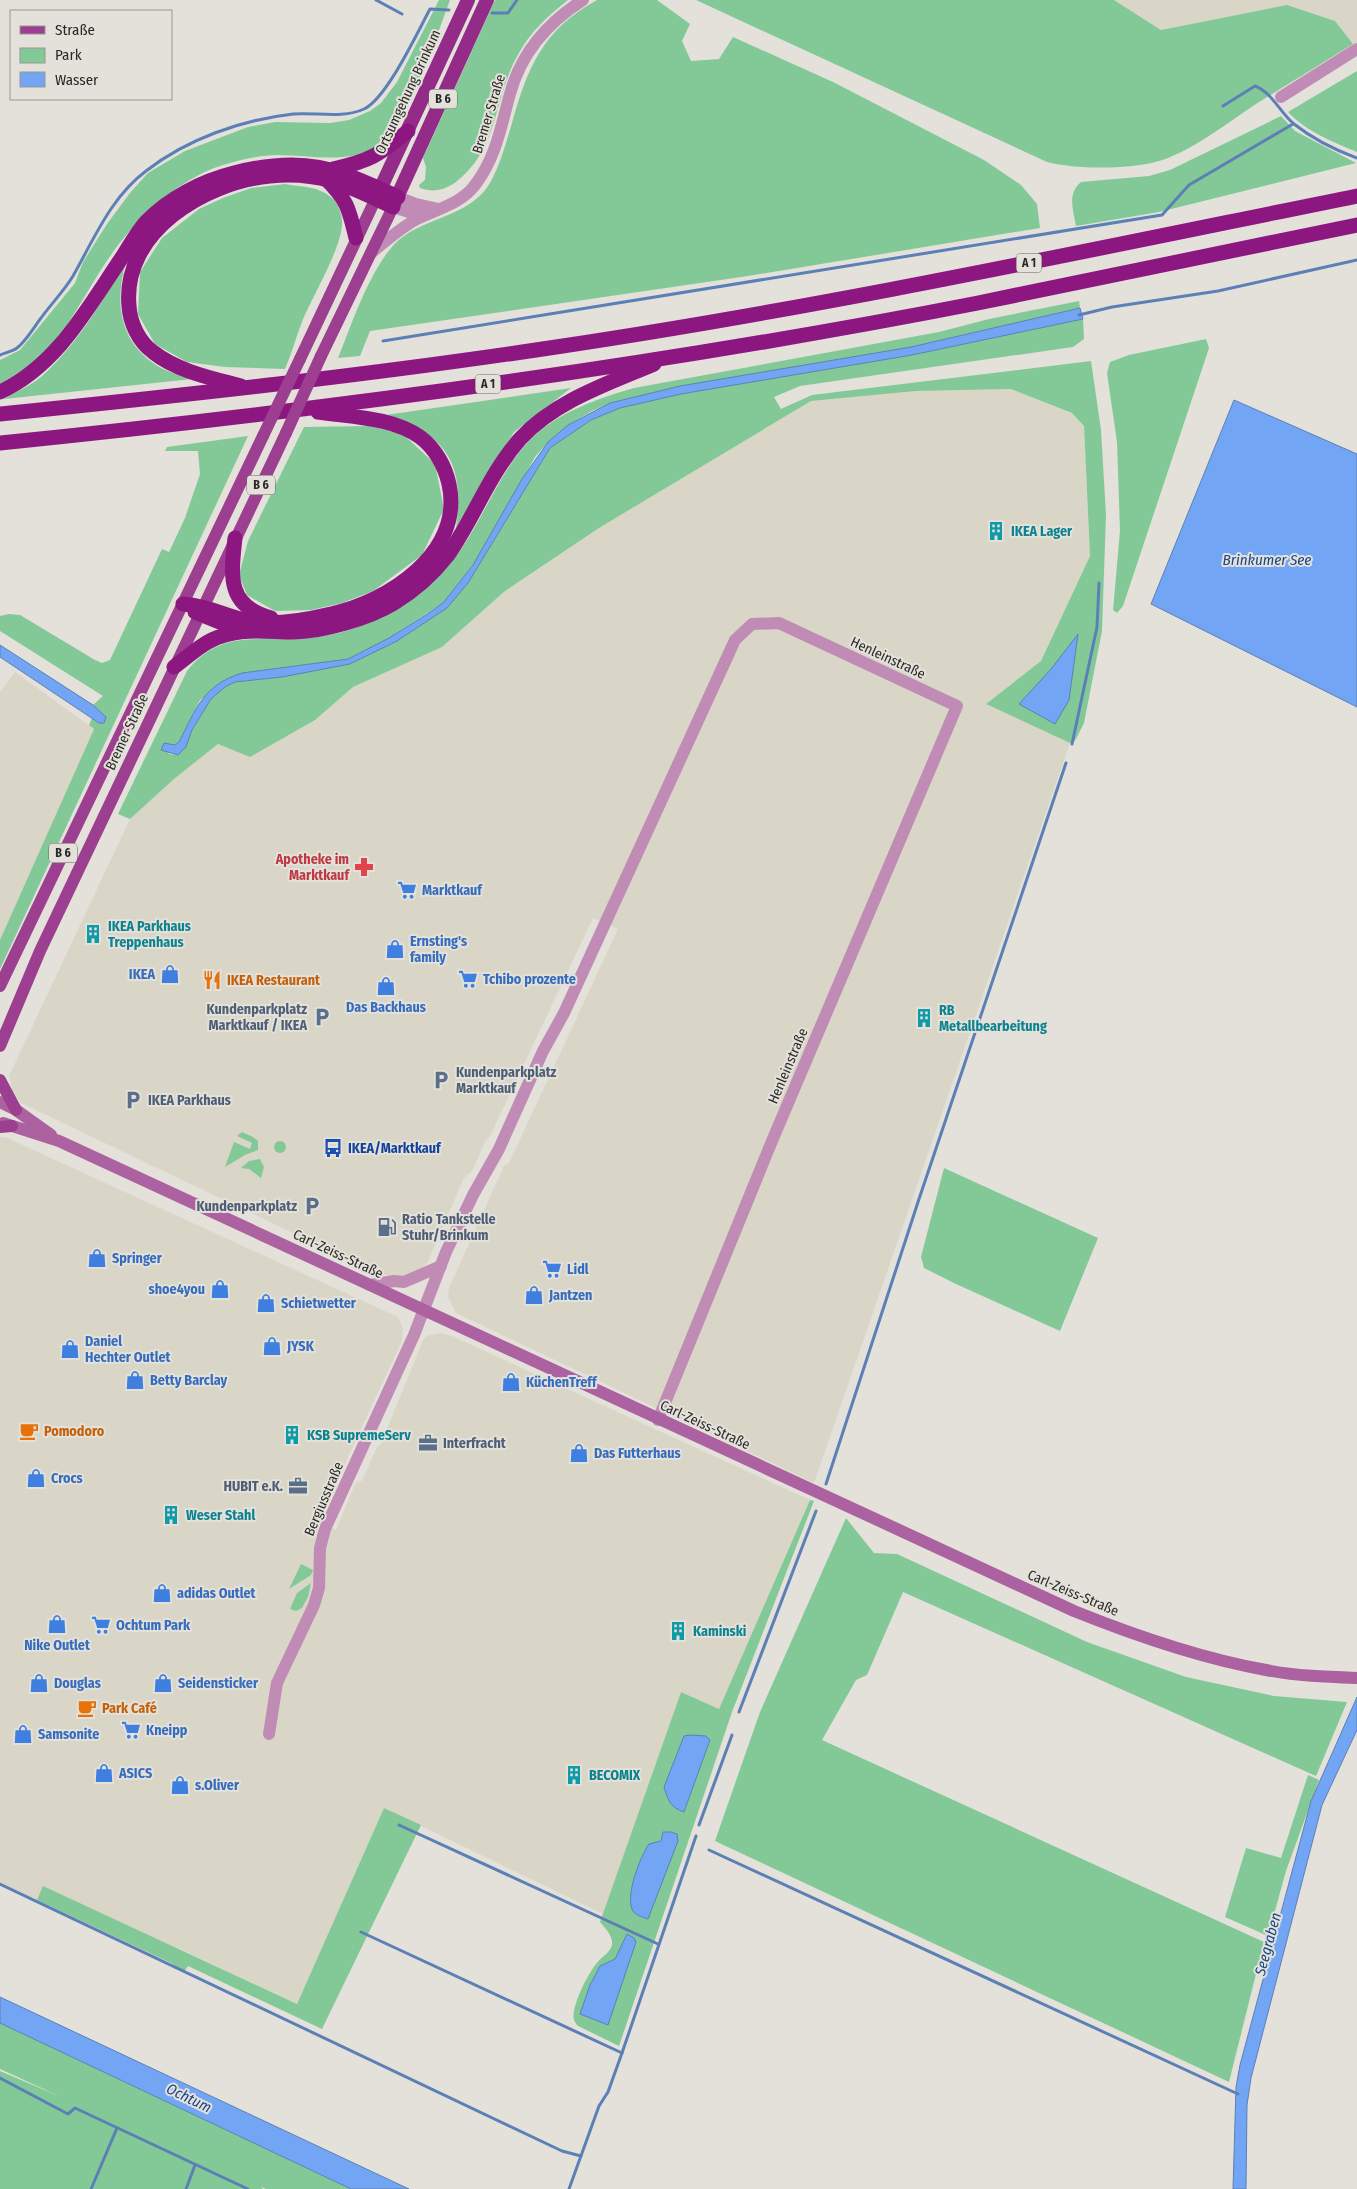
<svg xmlns="http://www.w3.org/2000/svg" width="1357" height="2189" font-family="'Fira Sans Condensed',sans-serif">
	<rect width="100%" height="100%" fill="#e3e1da"/>
	<g fill="#d9d6c8">
		<polygon points="1114,0 1357,0 1357,42 1353,44 1335,21 1287,5 1161,30"/>
		<polygon points="1011,389 1072,413 1084,426 1090,556 1041,661 986,704 1070,743 814,1483 456,1313 448,1297 449,1288 504,1166 509,1163 618,929 593,918 490,1136 485,1142 472,1171 464,1178 427,1263 418,1272 403,1277 390,1277 310,1241 21,1103 12,1090 9,1076 130,819 174,779 218,744 315,720 353,687 442,647 505,591 599,528 811,401 916,391"/>
		<polygon points="15,672 94,729 0,940 0,692"/>
		<polygon points="0,1137 5,1137 398,1317 403,1329 402,1341 318,1521 336,1530 356,1482 362,1481 378,1445 380,1446 424,1338 429,1335 441,1333 452,1336 810,1500 719,1709 681,1692 603,1914 384,1808 297,2004 178,1948 171,1963 0,1882"/>
	</g>
	<g fill="#83c998">
		<path d="M439,0H450L427,63L391,135C361,168 317,155 277,155C255,155 216,165 197,176C156,198 123,234 99,273C84,297 71,321 54,343C40,361 19,372 0,384V360L20,350L75,283L83,262L107,224L130,193L148,173L185,151L248,127L275,122L330,123L349,120L370,111L381,103L397,82Z"/>
		<path d="M495,0H568C549,15 531,31 519,53C493,97 500,148 456,182C444,190 434,193 420,188L419,185L425,180L426,167L423,158Z"/>
		<path d="M597,0H657L690,24L682,41L691,61L719,59L733,37L833,82L984,160L1021,185L1037,204L1040,228L748,276L370,331L360,356L338,358C352,324 374,256 404,236C431,217 472,214 490,183C500,165 506,143 512,123C528,66 543,30 597,0Z"/>
		<path d="M696,0H1114L1161,30L1287,5L1335,21L1353,44C1321,64 1288,84 1256,104C1227,123 1200,145 1168,158C1139,170 1078,170 1047,162Z"/>
		<path d="M1357,71V152C1333,142 1307,132 1288,112Z"/>
		<path d="M1281,116L1295,131L1356,163L1159,212L1076,226C1073,209 1067,194 1081,182L1149,176L1170,170Z"/>
		<path d="M285,184C301,187 319,186 332,198C338,203 342,214 342,222C343,246 312,297 302,322C296,337 292,353 285,369L225,367L187,362L155,344L138,314L140,272L162,238L199,209L223,198L251,188Z"/>
		<path d="M126,262C115,300 118,338 153,363C163,371 180,375 192,379L4,399C16,392 30,386 41,377C77,345 101,303 126,262Z"/>
		<path d="M1079,301L1080,308L911,347L680,386L610,403L592,411L568,425L548,442L535,457L478,558L443,603L389,638L348,659L242,673L200,700L179,742L175,745H167L169,754L178,755L186,747L192,730L211,699L225,687L235,682L282,677L350,664L397,641L447,608L468,583L550,448L591,420L620,408L681,394L912,355L1083,319L1084,339L1073,347L800,386L774,397L781,409L812,395L1091,361L1101,430L1106,515L1102,631L1084,723L1075,741L1070,743L986,704L1041,661L1090,556L1084,426L1072,413L1011,389L916,391L811,401L599,528L505,591L442,647L353,687L315,720L250,757L218,744L174,779L130,819L118,814L187,671C224,623 272,646 324,636C350,632 375,621 398,608C407,603 415,593 423,586C434,576 448,566 457,555C484,518 498,474 530,440C556,413 599,398 634,388L939,332L989,319Z"/>
		<polygon points="1206,339 1209,348 1123,606 1117,613 1113,610 1120,531 1117,442 1107,373 1110,362 1129,355"/>
		<path d="M571,388L514,432L456,528C461,494 460,459 431,437C418,427 400,422 386,415Z"/>
		<polygon points="371,426 404,435 435,464 444,509 422,555 373,591 342,603 311,610 275,611 247,595 239,575 248,541 304,427"/>
		<polygon points="248,436 0,969 0,940 94,729 89,725 92,718 99,723 106,717 93,705 103,696 0,631 0,616 9,614 20,615 95,660 102,663 110,660 162,549 169,552 185,518 200,474 198,451 165,451 167,447"/>
		<polygon points="242,1132 253,1137 258,1141 258,1150 245,1155 225,1167 234,1142 250,1149 252,1143 237,1136"/>
		<circle cx="280" cy="1147" r="6"/>
		<polygon points="260,1159 264,1167 261,1178 249,1169 241,1168 249,1161"/>
		<polygon points="944,1168 1098,1238 1060,1331 956,1284 924,1268 921,1257"/>
		<path d="M810,1500L814,1501L732,1712L619,2046L578,2026C577,2025 574,2021 574,2020C570,2009 589,1971 597,1963C601,1957 610,1953 612,1945C613,1936 606,1929 600,1922L681,1692L719,1709Z"/>
		<polygon points="846,1518 874,1553 897,1554 1087,1642 1186,1677 1274,1696 1347,1702 1316,1776 903,1592 867,1675 856,1680 822,1740 1264,1942 1229,2082 715,1841 760,1712"/>
		<polygon points="301,1564 313,1570 311,1575 289,1589"/>
		<polygon points="311,1583 308,1597 302,1608 296,1611 290,1609 297,1593"/>
		<polygon points="1308,1775 1319,1780 1286,1871 1268,1936 1225,1917 1246,1848 1281,1858"/>
		<polygon points="384,1808 421,1825 322,2029 188,1966 184,1972 171,1963 37,1900 43,1886 297,2004"/>
		<polygon points="0,2023 351,2189 266,2189 261,2187 263,2189 0,2189 0,2071 61,2097 0,2069"/>
	</g>
	<g fill="#72a5f3" stroke="#5c80b6">
		<path d="M1080,308L1083,319L912,355L681,394L620,408L591,420L550,448L468,583L447,608L397,641L350,664L282,677L235,682L225,687L211,699L192,730L186,747L178,755L161,750L164,743L175,745L179,742C196,709 203,685 242,673L348,659L389,638L426,615L443,603L473,565L522,479L548,442L568,425L610,403L680,386L911,347Z"/>
		<polygon points="1234,400 1357,454 1357,707 1151,604"/>
		<polygon points="1078,634 1069,700 1055,724 1019,704 1051,669"/>
		<polygon points="0,645 93,705 106,717 104,723 99,723 0,657"/>
		<polygon points="1357,1697 1357,1730 1322,1805 1251,2078 1247,2105 1246,2189 1233,2189 1236,2087 1240,2065 1311,1801"/>
		<path d="M691,1735L706,1736L710,1740L684,1812C671,1808 668,1801 664,1787L684,1736Z"/>
		<path d="M663,1832H671L677,1834L678,1841L648,1919C642,1917 634,1915 632,1909C626,1893 640,1857 649,1844L661,1841Z"/>
		<polygon points="627,1934 634,1938 636,1942 608,2025 580,2014 590,1985 600,1966 615,1959"/>
		<polygon points="0,1997 409,2189 351,2189 0,2023"/>
	</g>
	<g fill="none" stroke-linecap="round" stroke-linejoin="round">
		<g stroke="#5c80b6" stroke-width="3">
			<polyline points="376,0 402,14"/>
			<polyline points="492,13 508,13 517,0"/>
			<path d="M1223,106L1255,86C1273,93 1280,113 1294,124C1313,139 1335,150 1357,158"/>
			<polyline points="1079,315 1112,307 1218,291 1357,260"/>
			<polyline points="383,341 1162,215 1189,185 1293,124"/>
			<path d="M0,355C5,353 13,351 17,348C26,341 34,327 41,318C51,304 64,291 73,276C94,239 111,197 146,171C187,139 241,120 293,114C316,112 342,119 364,109C387,98 417,33 430,9L449,10"/>
			<polyline points="1072,744 1097,627 1099,583"/>
			<polyline points="826,1484 919,1199 1066,763"/>
			<polyline points="739,1712 816,1511"/>
			<polyline points="399,1825 658,1944"/>
			<polyline points="699,1825 732,1735"/>
			<polyline points="709,1850 1238,2094"/>
			<polyline points="0,1884 562,2151 581,2156"/>
			<polyline points="361,1932 622,2053"/>
			<polyline points="0,2078 68,2114 75,2108 248,2189"/>
			<polyline points="91,2189 117,2128"/>
			<polyline points="186,2189 195,2165"/>
			<polyline points="569,2189 599,2106 608,2092 622,2053 696,1836"/>
		</g>
		<g stroke="#c08cb6" stroke-width="12">
			<polyline points="1281,97 1357,49"/>
			<polyline points="370,1285 394,1281 404,1282 441,1266"/>
			<polyline points="269,1734 277,1683 314,1605 319,1588 320,1548 325,1529 414,1335 446,1252 473,1195 499,1149 543,1051 564,1013 735,640 752,624 779,623 957,706 772,1141 658,1420"/>
		</g>
		<g stroke="#c08cb6" stroke-width="12">
			<polyline points="398,197 416,204 439,209"/>
			<polyline points="393,207 412,213 427,214"/>
			<path d="M371,253C386,241 400,228 417,219C437,209 461,204 475,185C496,158 501,126 510,94C521,53 547,23 583,0"/>
		</g>
		<g stroke="#ac61a0" stroke-width="12">
			<polyline points="0,1102 16,1110 51,1135"/>
			<path d="M3,1123L59,1141L1074,1611C1136,1636 1199,1658 1266,1670C1296,1676 1327,1677 1357,1678"/>
		</g>
		<g stroke="#9c3f90" stroke-width="12">
			<polyline points="321,356 393,207"/>
			<polyline points="300,359 376,198"/>
			<polyline points="0,986 263,436"/>
			<polyline points="0,1046 40,951 286,433"/>
			<polyline points="0,1080 16,1110"/>
			<polyline points="0,1127 12,1126"/>
		</g>
		<g stroke="#942b88" stroke-width="14">
			<polyline points="376,198 468,0"/>
			<polyline points="393,206 487,0"/>
		</g>
		<g stroke="#8d1781" stroke-width="15">
			<path d="M333,169C370,161 379,155 408,131"/>
			<path d="M327,180C348,201 349,210 356,238"/>
			<path d="M241,386C211,378 177,371 153,352C139,342 130,323 129,306C122,232 205,182 270,176C321,171 349,186 393,207"/>
			<path d="M0,392C58,365 88,307 123,256C130,245 137,232 146,222C169,198 202,181 234,173C304,155 335,168 398,197"/>
			<path d="M0,414C186,395 371,375 556,347C825,307 1090,250 1357,196"/>
			<path d="M0,443C326,410 656,366 978,303C1105,278 1231,251 1357,225"/>
			<path d="M235,538C231,575 226,606 271,618"/>
			<path d="M183,604C209,606 225,616 248,621C274,626 306,620 331,614C388,602 464,553 449,484C445,466 435,448 420,437C392,417 350,417 318,412"/>
			<polyline points="195,612 242,631"/>
			<path d="M174,667C189,656 204,641 222,636C245,628 269,632 293,632C323,632 369,618 394,603C414,591 434,573 448,555C474,518 489,474 520,439C555,401 607,384 654,364"/>
		</g>
		<g stroke="#9c3f90" stroke-width="12">
			<polyline points="286,433 321,356"/>
			<polyline points="263,436 300,359"/>
		</g>
	</g>
	<defs>
		<g id="building-bare" transform="scale(1.5)"><path d="M-4-6H4V6H1V3H-1V6H-4ZM-2.5-4.3h1.7v1.8h-1.7ZM.8-4.3h1.7v1.8H.8ZM-2.5-1h1.7V.8h-1.7ZM.8-1h1.7V.8H.8Z" fill="#0f9aa8" stroke="#e3e1da" stroke-width="2.5" paint-order="stroke"/></g>
		<g id="pharmacy-bare" transform="scale(1.5)"><path d="M-2-6h4v4h4v4h-4v4h-4v-4h-4v-4h4Z" fill="#e0444e" stroke="#e3e1da" stroke-width="2.5" paint-order="stroke"/></g>
		<g id="supermarket-bare" transform="scale(1.5)"><path d="M-6-5.5h2.5l.6 2H6L4.5 2H-2.5L-4.4-4H-6ZM-1.5 3.2a1.3 1.3 0 1 0 .1 0ZM3 3.2a1.3 1.3 0 1 0 .1 0Z" fill="#3f7fe0" stroke="#e3e1da" stroke-width="2.5" paint-order="stroke"/></g>
		<g id="shop-bare" transform="scale(1.5)"><path d="M-5-2.5h2.3a2.7 3.5 0 0 1 5.4 0H5L5.5 6h-11ZM-1.5-2.5h3a1.5 2.3 0 0 0-3 0Z" fill="#3f7fe0" stroke="#e3e1da" stroke-width="2.5" paint-order="stroke"/></g>
		<g id="restaurant-bare" transform="scale(1.5)"><path d="M-5-6h1v4h1v-4h1v4h1v-4h1v5L-1.5 .5V6h-2V.5L-5-1ZM5-6V6H3V1.5H1.5Q1.5-4 5-6Z" fill="#e8710a" stroke="#e3e1da" stroke-width="2.5" paint-order="stroke"/></g>
		<g id="parking-bare" transform="scale(1.5)"><path d="M-3.5-5.5H1a3.5 3.5 0 0 1 0 7H-1V5.5H-3.5ZM-1-3.4V-.6H.8a1.4 1.4 0 0 0 0-2.8Z" fill="#5c6f8a" stroke="#e3e1da" stroke-width="2.5" paint-order="stroke"/></g>
		<g id="bus-bare" transform="scale(1.5)"><path d="M-5-6H5V4H4V6H2V4H-2V6H-4V4H-5ZM-3.5-4V0h7V-4ZM-3.5 1.2v1.5H-2V1.2ZM2 1.2v1.5H3.5V1.2Z" fill="#1a4fb4" stroke="#e3e1da" stroke-width="2.5" paint-order="stroke"/></g>
		<g id="fuel-bare" transform="scale(1.5)"><path d="M-5.5-6h7V0h2V4h1.3V-2.5L3-4.5l.8-.8L6-3V5H2.5V1h-1V6h-7ZM-4.2-4.7v3.2H.2V-4.7Z" fill="#5c6f8a" stroke="#e3e1da" stroke-width="2.5" paint-order="stroke"/></g>
		<g id="cafe-bare" transform="scale(1.5)"><path d="M-5.5-4.5H6V0H3Q3 3.5 0 3.5H-2.5Q-5.5 3.5-5.5 0ZM3-3.2v2h1.7v-2ZM-6 4.5H4V6H-6Z" fill="#e8710a" stroke="#e3e1da" stroke-width="2.5" paint-order="stroke"/></g>
		<g id="office-bare" transform="scale(1.5)"><path d="M-6-3h4V-5.5h4V-3h4V5H-6ZM-1-4.5V-3h2v-1.5ZM-6 0V1H6V0Z" fill="#5c6f8a" stroke="#e3e1da" stroke-width="2.5" paint-order="stroke"/></g>
	</defs>
	<g fill-rule="evenodd">
		<use href="#building-bare" x="996" y="531"/>
		<use href="#pharmacy-bare" x="364" y="867"/>
		<use href="#supermarket-bare" x="407" y="890"/>
		<use href="#building-bare" x="93" y="934"/>
		<use href="#shop-bare" x="395" y="949"/>
		<use href="#shop-bare" x="170" y="974"/>
		<use href="#supermarket-bare" x="468" y="979"/>
		<use href="#restaurant-bare" x="212" y="980"/>
		<use href="#shop-bare" x="386" y="986"/>
		<use href="#parking-bare" x="322" y="1017"/>
		<use href="#building-bare" x="924" y="1018"/>
		<use href="#parking-bare" x="441" y="1080"/>
		<use href="#parking-bare" x="133" y="1100"/>
		<use href="#bus-bare" x="333" y="1148"/>
		<use href="#parking-bare" x="312" y="1206"/>
		<use href="#fuel-bare" x="387" y="1227"/>
		<use href="#shop-bare" x="97" y="1258"/>
		<use href="#supermarket-bare" x="552" y="1269"/>
		<use href="#shop-bare" x="220" y="1289"/>
		<use href="#shop-bare" x="534" y="1295"/>
		<use href="#shop-bare" x="266" y="1303"/>
		<use href="#shop-bare" x="272" y="1346"/>
		<use href="#shop-bare" x="70" y="1349"/>
		<use href="#shop-bare" x="135" y="1380"/>
		<use href="#shop-bare" x="511" y="1382"/>
		<use href="#cafe-bare" x="29" y="1431"/>
		<use href="#building-bare" x="292" y="1435"/>
		<use href="#office-bare" x="428" y="1443"/>
		<use href="#shop-bare" x="579" y="1453"/>
		<use href="#shop-bare" x="36" y="1478"/>
		<use href="#office-bare" x="298" y="1486"/>
		<use href="#building-bare" x="171" y="1515"/>
		<use href="#shop-bare" x="162" y="1593"/>
		<use href="#shop-bare" x="57" y="1624"/>
		<use href="#supermarket-bare" x="101" y="1625"/>
		<use href="#building-bare" x="678" y="1631"/>
		<use href="#shop-bare" x="39" y="1683"/>
		<use href="#shop-bare" x="163" y="1683"/>
		<use href="#cafe-bare" x="87" y="1708"/>
		<use href="#supermarket-bare" x="131" y="1730"/>
		<use href="#shop-bare" x="23" y="1734"/>
		<use href="#shop-bare" x="104" y="1773"/>
		<use href="#building-bare" x="574" y="1775"/>
		<use href="#shop-bare" x="180" y="1785"/>
	</g>
	<g text-anchor="middle" dominant-baseline="central" stroke-width="4" stroke-linejoin="round" paint-order="stroke">
		<g fill="#e3e1da" stroke="#62605d" stroke-width="1">
			<rect x="429" y="89.5" width="28" height="19" rx="4"/>
			<rect x="1016.5" y="253.5" width="25" height="19" rx="4"/>
			<rect x="475.5" y="374.5" width="25" height="19" rx="4"/>
			<rect x="247" y="475.5" width="28" height="19" rx="4"/>
			<rect x="49" y="843.5" width="28" height="19" rx="4"/>
		</g>
		<g font-size="12" font-weight="bold" fill="#2a2927">
			<text x="443" y="99">B 6</text>
			<text x="1029" y="263">A 1</text>
			<text x="488" y="384">A 1</text>
			<text x="261" y="485">B 6</text>
			<text x="63" y="853">B 6</text>
		</g>
		<g font-size="14" fill="#2a2927" stroke="#e3e1da">
			<text transform="translate(408 92) rotate(-65)">Ortsumgehung Brinkum</text>
			<text transform="translate(489 114) rotate(-73)">Bremer Straße</text>
			<text transform="translate(888 658) rotate(25)">Henleinstraße</text>
			<text transform="translate(127 732) rotate(-65)">Bremer Straße</text>
			<text transform="translate(788 1066) rotate(-67)">Henleinstraße</text>
			<text transform="translate(338 1254) rotate(25)">Carl-Zeiss-Straße</text>
			<text transform="translate(705 1425) rotate(25)">Carl-Zeiss-Straße</text>
			<text transform="translate(324 1499) rotate(-67)">Bergiusstraße</text>
			<text transform="translate(1073 1593) rotate(23)">Carl-Zeiss-Straße</text>
		</g>
		<g font-size="14" font-weight="bold" fill="#0d838f" stroke="#e3e1da" text-anchor="start">
			<text x="1011" y="531">IKEA Lager</text>
			<text x="108" y="926">IKEA Parkhaus<tspan x="108" dy="16">Treppenhaus</tspan></text>
			<text x="939" y="1010">RB<tspan x="939" dy="16">Metallbearbeitung</tspan></text>
			<text x="307" y="1435">KSB SupremeServ</text>
			<text x="186" y="1515">Weser Stahl</text>
			<text x="693" y="1631">Kaminski</text>
			<text x="589" y="1775">BECOMIX</text>
		</g>
		<g font-size="14" font-weight="bold" fill="#be3a42" stroke="#e3e1da" text-anchor="end">
			<text x="349" y="859">Apotheke im<tspan x="349" dy="16">Marktkauf</tspan></text>
		</g>
		<g font-size="14" font-weight="bold" fill="#366cbe" stroke="#e3e1da" text-anchor="start">
			<text x="422" y="890">Marktkauf</text>
			<text x="410" y="941">Ernsting's<tspan x="410" dy="16">family</tspan></text>
			<text x="155" y="974" text-anchor="end">IKEA</text>
			<text x="483" y="979">Tchibo prozente</text>
			<text x="386" y="1007" text-anchor="middle">Das Backhaus</text>
			<text x="112" y="1258">Springer</text>
			<text x="567" y="1269">Lidl</text>
			<text x="205" y="1289" text-anchor="end">shoe4you</text>
			<text x="549" y="1295">Jantzen</text>
			<text x="281" y="1303">Schietwetter</text>
			<text x="85" y="1341">Daniel<tspan x="85" dy="16">Hechter Outlet</tspan></text>
			<text x="287" y="1346">JYSK</text>
			<text x="150" y="1380">Betty Barclay</text>
			<text x="526" y="1382">KüchenTreff</text>
			<text x="594" y="1453">Das Futterhaus</text>
			<text x="51" y="1478">Crocs</text>
			<text x="177" y="1593">adidas Outlet</text>
			<text x="116" y="1625">Ochtum Park</text>
			<text x="57" y="1645" text-anchor="middle">Nike Outlet</text>
			<text x="54" y="1683">Douglas</text>
			<text x="178" y="1683">Seidensticker</text>
			<text x="146" y="1730">Kneipp</text>
			<text x="38" y="1734">Samsonite</text>
			<text x="119" y="1773">ASICS</text>
			<text x="195" y="1785">s.Oliver</text>
		</g>
		<g font-size="14" font-weight="bold" fill="#c56008" stroke="#e3e1da" text-anchor="start">
			<text x="227" y="980">IKEA Restaurant</text>
			<text x="44" y="1431">Pomodoro</text>
			<text x="102" y="1708">Park Café</text>
		</g>
		<g font-size="14" font-weight="bold" fill="#4e5e75" stroke="#e3e1da" text-anchor="start">
			<text x="307" y="1009" text-anchor="end">Kundenparkplatz<tspan x="307" dy="16">Marktkauf / IKEA</tspan></text>
			<text x="456" y="1072">Kundenparkplatz<tspan x="456" dy="16">Marktkauf</tspan></text>
			<text x="148" y="1100">IKEA Parkhaus</text>
			<text x="297" y="1206" text-anchor="end">Kundenparkplatz</text>
			<text x="402" y="1219">Ratio Tankstelle<tspan x="402" dy="16">Stuhr/Brinkum</tspan></text>
			<text x="443" y="1443">Interfracht</text>
			<text x="283" y="1486" text-anchor="end">HUBIT e.K.</text>
		</g>
		<g font-size="14" font-weight="bold" fill="#164399" stroke="#e3e1da" text-anchor="start">
			<text x="348" y="1148">IKEA/Marktkauf</text>
		</g>
		<g font-size="15" font-style="italic" fill="#16458a" stroke="#e3e1da">
			<text x="1267" y="560">Brinkumer See</text>
			<text transform="translate(1268 1944) rotate(-75)">Seegraben</text>
			<text transform="translate(189 2098) rotate(26)">Ochtum</text>
		</g>
	</g>
	<rect x="10" y="10" width="162" height="90" fill="#e3e1da" stroke="#999792"/>
	<rect x="20" y="26" width="25" height="8" fill="#9c3f90" stroke="#999792"/>
	<text x="55" y="35" font-size="15" fill="#2a2927">Straße</text>
	<rect x="20" y="48" width="25" height="15" fill="#83c998" stroke="#999792"/>
	<text x="55" y="60" font-size="15" fill="#2a2927">Park</text>
	<rect x="20" y="72" width="25" height="15" fill="#72a5f3" stroke="#999792"/>
	<text x="55" y="85" font-size="15" fill="#2a2927">Wasser</text>
</svg>
